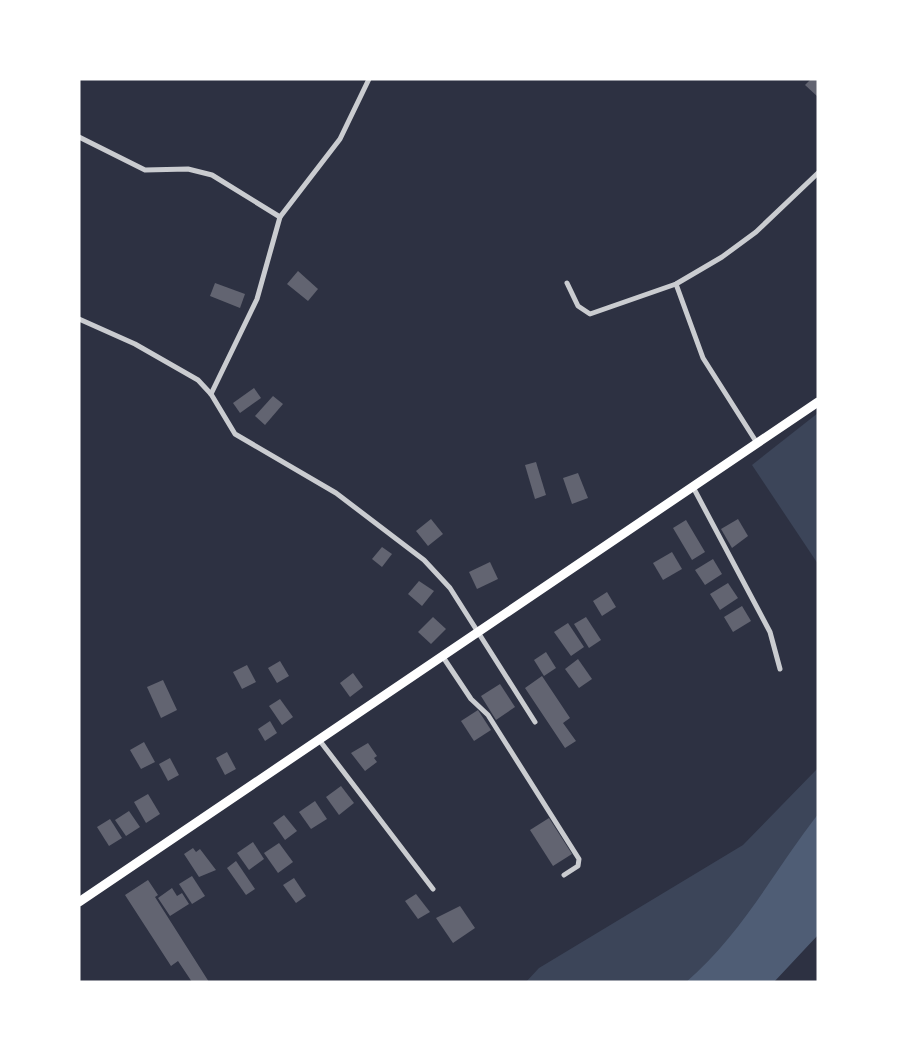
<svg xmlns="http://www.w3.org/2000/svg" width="897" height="1061" font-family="'Exo 2',sans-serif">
	<rect width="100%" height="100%" fill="#2d3142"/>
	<g fill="#3c4559">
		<polygon points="818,413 818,564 752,465"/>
		<polygon points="818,768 818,814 753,911 713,959 686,982 526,982 539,968 743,845"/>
	</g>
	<path fill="#4f5d75" d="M818,814V935L774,982H686C742,934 774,871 818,814Z"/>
	<g fill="#626471">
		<polygon points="811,79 818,79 818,97 805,85"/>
		<polygon points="298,271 318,289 308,301 287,284"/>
		<polygon points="215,283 245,294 240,308 210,296"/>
		<polygon points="254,388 261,398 240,413 233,403"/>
		<polygon points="273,396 283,404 265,425 255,416"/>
		<polygon points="536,462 546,495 535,499 525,465"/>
		<polygon points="578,473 588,498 572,504 563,478"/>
		<polygon points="431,519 443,534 428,546 416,531"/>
		<polygon points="738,519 748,536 732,548 721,529"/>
		<polygon points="686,520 705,552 692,560 673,528"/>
		<polygon points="382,547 392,554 382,567 372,559"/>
		<polygon points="672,552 682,569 663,580 653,563"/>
		<polygon points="713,559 722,574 705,585 695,570"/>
		<polygon points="490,562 498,579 477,589 469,572"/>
		<polygon points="419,581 434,591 422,606 408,594"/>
		<polygon points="728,583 738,598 720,610 710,594"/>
		<polygon points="607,592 616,607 602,616 593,601"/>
		<polygon points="742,606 751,621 733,632 724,617"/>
		<polygon points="433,617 446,629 431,644 418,632"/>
		<polygon points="586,617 601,640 589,648 574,624"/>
		<polygon points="568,623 584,647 571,656 554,632"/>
		<polygon points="546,652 556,668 544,676 534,660"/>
		<polygon points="578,659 592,679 579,688 565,669"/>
		<polygon points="280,661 289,676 277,683 268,668"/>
		<polygon points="247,665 256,682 242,689 233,672"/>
		<polygon points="353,673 363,687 350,697 340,683"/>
		<polygon points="542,676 570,718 563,723 576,741 565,748 525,688"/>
		<polygon points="163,680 177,710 161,718 147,687"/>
		<polygon points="500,684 515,707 496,720 481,696"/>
		<polygon points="280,699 293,717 282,725 269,706"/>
		<polygon points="478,710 491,730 474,741 461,721"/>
		<polygon points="270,721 277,733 265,741 258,729"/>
		<polygon points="144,742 155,762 141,769 130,750"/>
		<polygon points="368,743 377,756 374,758 377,762 365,771 351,753"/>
		<polygon points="227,752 236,769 225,775 216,758"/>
		<polygon points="170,758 179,775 168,781 159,764"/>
		<polygon points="341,786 354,803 339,815 326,797"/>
		<polygon points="148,794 160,814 146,823 134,802"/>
		<polygon points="315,801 327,819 311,829 299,812"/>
		<polygon points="129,811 140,827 126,836 115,820"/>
		<polygon points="284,815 297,831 285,840 273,823"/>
		<polygon points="549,818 572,854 553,866 530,830"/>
		<polygon points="110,819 122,838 109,846 97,827"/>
		<polygon points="253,842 264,859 249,870 237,853"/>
		<polygon points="279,843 293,862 278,873 264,853"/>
		<polygon points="193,848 196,852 200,849 216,870 199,877 184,854"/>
		<polygon points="236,861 255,889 246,895 227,868"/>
		<polygon points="192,876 205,896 192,904 179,884"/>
		<polygon points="294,878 306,896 296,903 283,885"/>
		<polygon points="148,880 158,895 155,897 209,982 192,982 178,961 171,966 125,895"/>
		<polygon points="172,888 177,896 182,893 189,904 170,916 158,898"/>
		<polygon points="416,894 430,912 418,919 405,901"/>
		<polygon points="460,906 475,928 453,943 436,918"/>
	</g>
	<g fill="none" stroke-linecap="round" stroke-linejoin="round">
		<g stroke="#caccd0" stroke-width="5">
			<polyline points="79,137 145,170 188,169 212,175 280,217"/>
			<polyline points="567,283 578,306 590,314 676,284 722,257 756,232 818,173"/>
			<polyline points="676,284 703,358 757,443"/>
			<polyline points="79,319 135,344 198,380 211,394 235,434 336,493 424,560 450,588 535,722"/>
			<polyline points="211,394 257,299 280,217 340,139 369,79"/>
			<polyline points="693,487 770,632 780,669"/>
			<polyline points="443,657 471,699 488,715 579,859 578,866 564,875"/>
			<polyline points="320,741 433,889"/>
		</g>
		<polyline stroke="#fff" stroke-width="9" points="79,902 818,402"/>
	</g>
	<rect width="897" height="1061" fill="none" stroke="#ffffff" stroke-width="161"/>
</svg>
